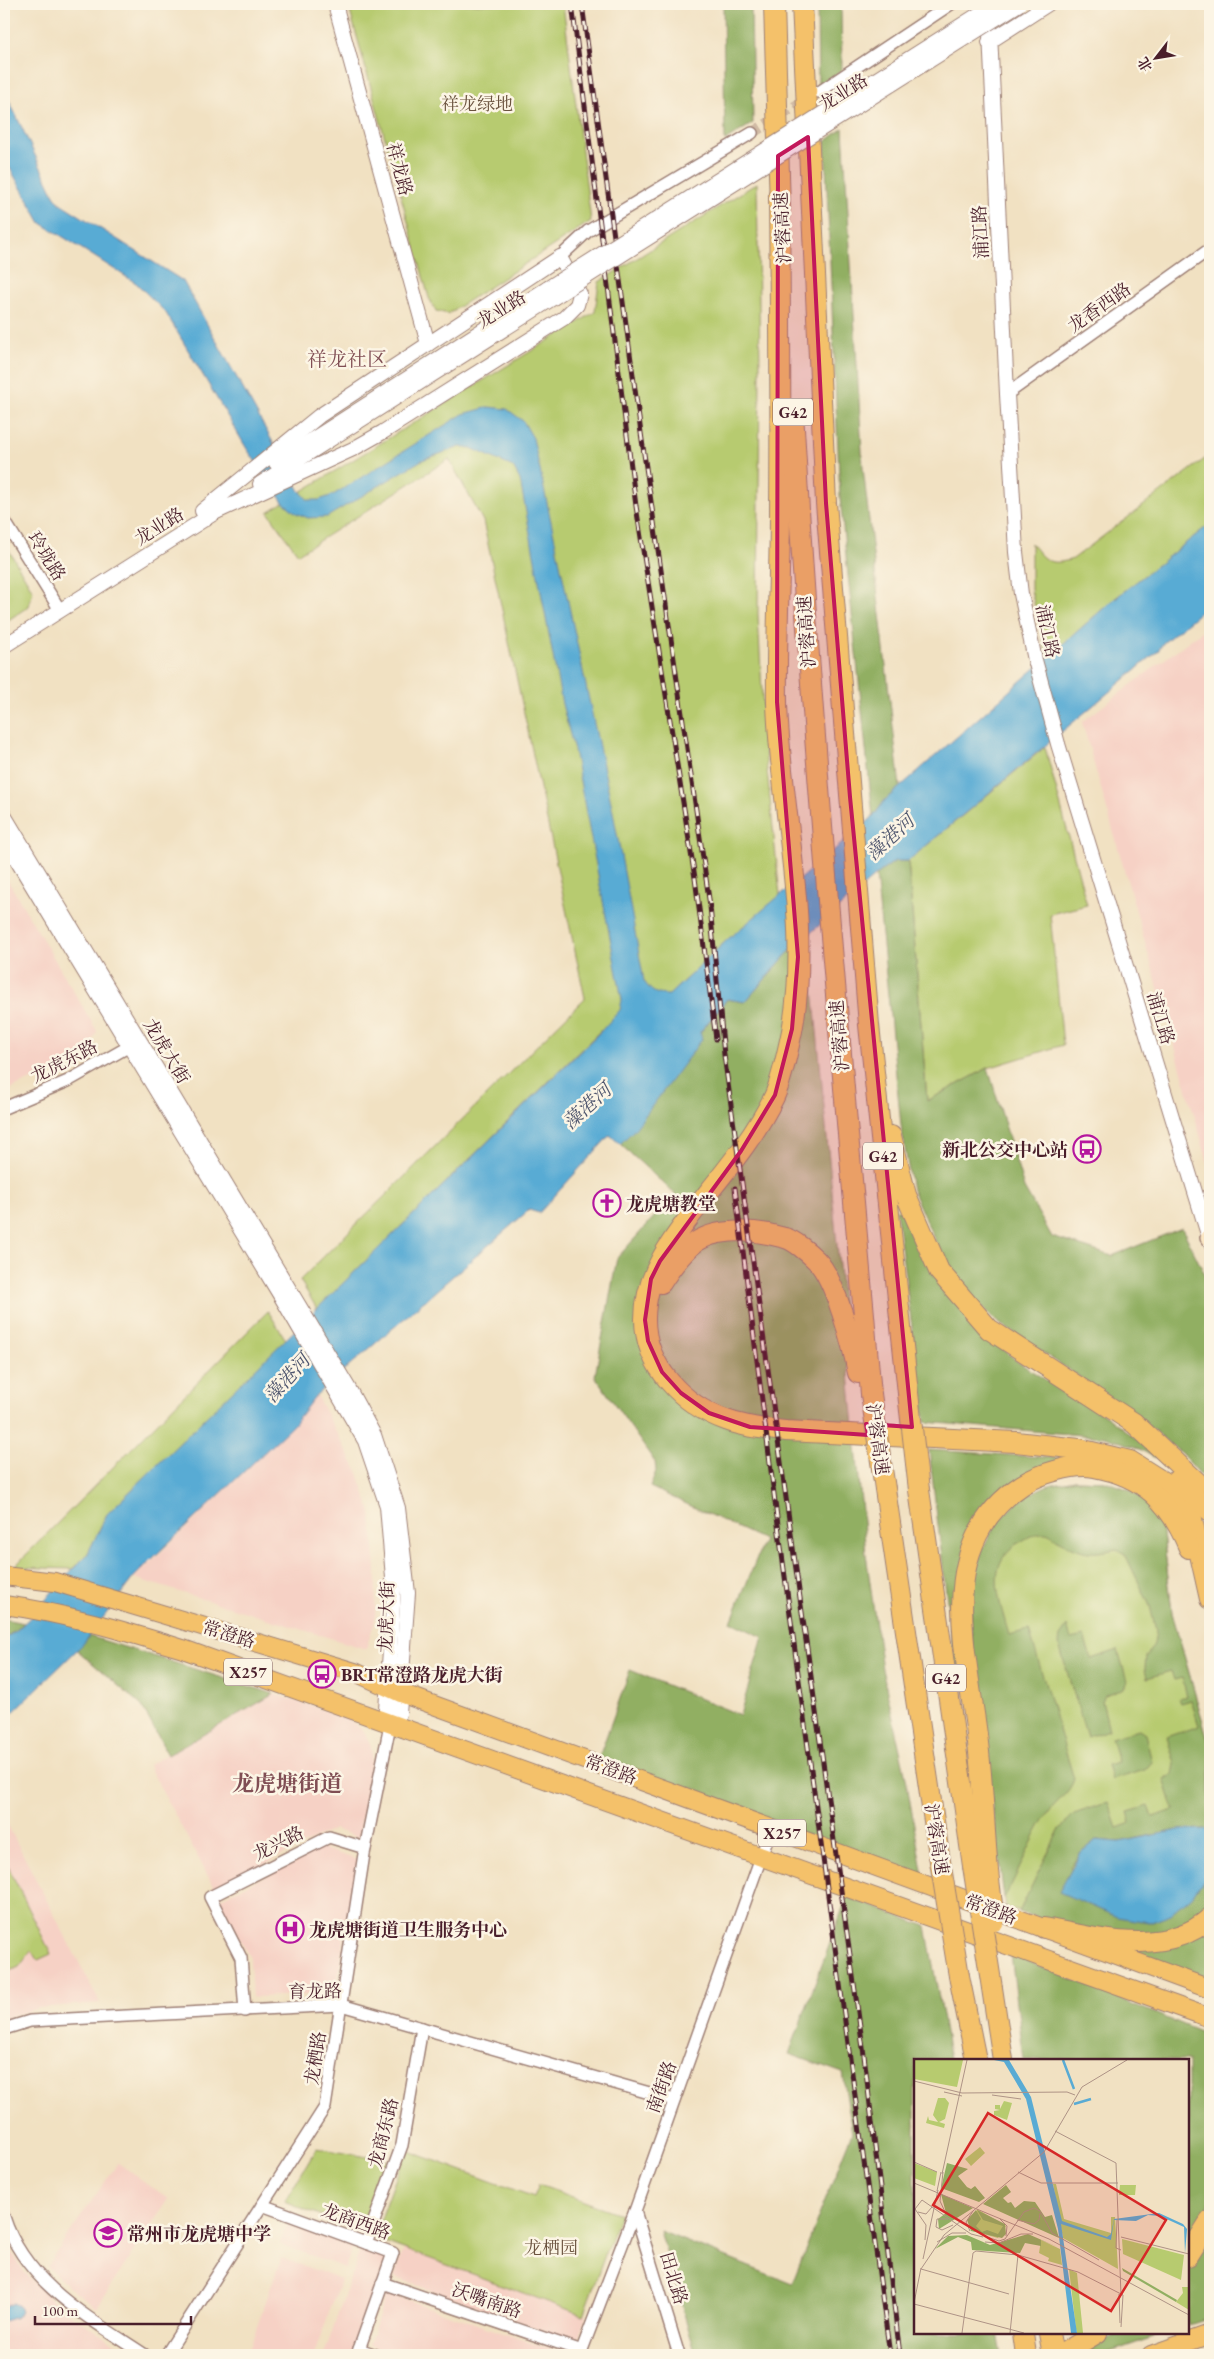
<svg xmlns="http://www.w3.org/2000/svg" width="1214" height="2359" font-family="'EB Garamond','Noto Serif SC',serif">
	<rect width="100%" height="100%" fill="#fcf5e5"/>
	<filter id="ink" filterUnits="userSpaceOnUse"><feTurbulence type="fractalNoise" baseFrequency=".02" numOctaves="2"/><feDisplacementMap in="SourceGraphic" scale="10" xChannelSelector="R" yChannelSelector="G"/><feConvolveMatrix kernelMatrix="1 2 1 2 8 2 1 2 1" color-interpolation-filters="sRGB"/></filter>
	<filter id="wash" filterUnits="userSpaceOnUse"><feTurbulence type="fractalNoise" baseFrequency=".0096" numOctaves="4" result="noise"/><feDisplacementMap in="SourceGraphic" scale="20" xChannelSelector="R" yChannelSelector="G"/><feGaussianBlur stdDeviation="1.12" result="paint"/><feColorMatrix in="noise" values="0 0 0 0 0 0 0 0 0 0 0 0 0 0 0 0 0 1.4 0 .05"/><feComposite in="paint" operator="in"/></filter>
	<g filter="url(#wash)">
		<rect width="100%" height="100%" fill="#f1e1c2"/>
		<g fill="#f6d1c5">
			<polygon points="1210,625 1210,1170 1082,722"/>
			<polygon points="4,874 97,1031 88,1051 66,1065 4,1092"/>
			<polygon points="316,1395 357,1470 371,1512 376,1570 375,1620 366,1649 134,1578 292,1426"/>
			<polygon points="274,1694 347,1717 365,1733 371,1747 371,1761 359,1838 334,1829 215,1889 148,1765"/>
			<polygon points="4,1818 100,2003 38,2008 4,2019"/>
			<polygon points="321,1848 358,1860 335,1994 252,1997 250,1958 219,1899"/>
			<polygon points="118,2163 169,2199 97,2307 70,2288 47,2266"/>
			<polygon points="289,2220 354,2243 345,2268 280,2244"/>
			<polygon points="4,2238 24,2272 60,2308 134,2355 4,2355"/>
			<polygon points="361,2247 388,2256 353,2355 324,2355"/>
			<polygon points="404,2249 586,2315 577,2343 394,2277"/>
			<polygon points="281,2258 341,2279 314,2355 247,2355"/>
			<polygon points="387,2293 567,2355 398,2355 369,2345"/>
		</g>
		<g fill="#b7cb6f" stroke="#80754d">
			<polygon points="348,4 563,4 591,221 448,314 436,311 429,298"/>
			<polygon points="757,183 760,367 758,615 765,750 780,896 727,940 616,1045 601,1030 317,1309 300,1280 585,998 483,521 449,459 298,554 268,512 595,312 599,282"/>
			<path d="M1210,455V524L1113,600L1047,658L1031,590V543C1045,562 1050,566 1073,559Z"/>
			<polygon points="4,542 33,591 29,606 4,623"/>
			<polygon points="1045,747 1087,905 1050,914 1063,1045 988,1068 927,1101 908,861"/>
			<polygon points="268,1311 286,1340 107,1514 87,1555 72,1569 14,1567"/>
			<polygon points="1075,1480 1105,1481 1149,1505 1162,1524 1172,1613 1210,1747 1210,1910 1159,1936 1006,1908 974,1666 970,1612 1022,1499 1047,1486"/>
			<polygon points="4,1858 51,1954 38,1960 32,1950 19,1967 4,1974"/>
			<polygon points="317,2148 390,2161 365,2233 285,2201"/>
			<polygon points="406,2150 534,2197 539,2185 620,2214 583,2315 374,2238"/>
		</g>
		<g fill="#91af62" stroke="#6e6746">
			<polygon points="723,4 751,4 753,123 725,141"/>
			<polygon points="817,4 841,4 842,71 818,87"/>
			<polygon points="843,128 863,468 900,787 885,800 873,817 840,498 825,142"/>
			<polygon points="895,861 908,861 927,1101 988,1068 1024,1188 1052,1237 1112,1256 1182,1228 1210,1285 1210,1485 1181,1453 1131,1412 996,1321 982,1308 947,1267 912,1190 901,1125 876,875"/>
			<polygon points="808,935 866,1554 882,1669 905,1773 923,1876 598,1760 630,1670 740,1715 763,1637 731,1622 764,1540 650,1487 656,1471 655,1462 595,1376 617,1258 675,1194 620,1144 656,1099 700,1033 727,999 745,1002 787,954"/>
			<polygon points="896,1210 901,1210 920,1250 977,1326 1018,1362 1078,1401 1107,1416 1156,1454 1155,1458 1136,1447 1105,1437 925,1422"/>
			<polygon points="929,1450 1072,1459 1039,1470 973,1530 962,1692 958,1692"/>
			<path d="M1075,1480L1105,1481L1131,1490L1149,1505L1162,1524L1172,1613L1210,1747V1829L1178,1830L1119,1842L1096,1840L1081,1852L1070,1868L1149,1922C1182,1910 1190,1899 1210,1871V1910L1159,1936L1072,1928L1019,1912L1059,1830L1074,1814L1108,1802L1117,1828L1131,1823L1128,1812L1149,1806L1153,1817L1174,1810L1164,1779L1173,1774L1175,1764L1167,1737L1199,1726L1191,1700L1181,1703L1179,1698L1187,1696L1182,1678L1174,1680L1171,1671L1147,1678L1145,1668L1146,1657L1154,1644L1156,1631L1150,1606L1125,1554L1116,1549C1088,1555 1084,1553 1058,1540C1055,1538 1049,1533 1045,1533C1036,1532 1027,1538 1020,1542C983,1563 1000,1602 1009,1635L1029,1630L1074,1779C1070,1794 1055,1801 1047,1815C1030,1841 1020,1871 1004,1898C997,1843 990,1788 983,1732C972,1647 945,1530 1046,1486C1055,1483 1066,1482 1075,1480Z"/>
			<polygon points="4,1619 24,1623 4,1639"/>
			<polygon points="1067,1626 1071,1639 1084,1636 1091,1659 1118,1650 1127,1681 1124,1688 1105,1695 1102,1701 1109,1730 1087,1737 1059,1645 1060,1636"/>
			<polygon points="89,1636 274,1694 168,1755 142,1706 77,1650"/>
			<polygon points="1139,1730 1145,1734 1152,1762 1145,1770 1112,1780 1107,1765 1118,1762 1111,1738"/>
			<polygon points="847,1897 926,1926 950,2060 915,2060 915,2333 998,2333 1002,2355 696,2355 660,2231 792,2284 852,2132 843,2073 789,2054"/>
			<polygon points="1210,1929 1210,1985 1123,1948"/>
			<polygon points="1011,1954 1210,2036 1210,2203 1198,2229 1188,2242 1188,2060 1024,2060"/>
			<polygon points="1210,2241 1210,2318 1188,2325 1188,2271"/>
			<polygon points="1120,2333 1165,2333 1102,2355 1079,2355"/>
		</g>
		<g fill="#59abd4" stroke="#526580">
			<path d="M4,90L54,195L60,203L183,281L300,491L308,500H319L333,495L463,414L489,407L507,409L523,421L533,438L540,470L613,812L644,981C651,992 656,995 669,995L727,940L873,817L885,800L1113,600L1210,524V604L1163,643L1158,651L908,861H895L876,875L787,954L745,1002L727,999L700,1032L702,1039L635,1129L620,1144L610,1135L539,1213L529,1210L316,1395L292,1426L156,1555L133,1578L84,1643L4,1721V1639L17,1630L38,1610L59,1583L87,1555L107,1514L602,1030L620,1010L622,1000L574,750L562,704L520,480L513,467L471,448L460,447L422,460L327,517L308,518L296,513L283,502L247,449L166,313L136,283L41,223L4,158Z"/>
			<polygon points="1210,1829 1210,1871 1192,1896 1171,1914 1149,1922 1117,1917 1059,1892 1081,1852 1096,1840 1119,1842 1178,1830"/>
			<polygon points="13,2303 19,2306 21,2312 17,2317 4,2321 4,2308"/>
		</g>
	</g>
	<g filter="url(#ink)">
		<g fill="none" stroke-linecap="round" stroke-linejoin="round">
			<polyline stroke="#d0baa4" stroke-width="11" stroke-dasharray="11 5.5" stroke-linecap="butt" points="752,133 810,97"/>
			<g stroke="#9e8076" stroke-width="14">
				<g id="minor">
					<polyline points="819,92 951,4"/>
					<polyline points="560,257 588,231 752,133"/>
					<polyline points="1007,394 1210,249"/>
					<polyline points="4,520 60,610"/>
					<polyline points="4,1108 68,1081 135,1043"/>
					<polyline points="245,2011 241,1958 210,1897 329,1837 365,1848"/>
					<polyline points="4,2029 30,2021 341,2005 674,2100"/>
					<polyline points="262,2205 393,2253 357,2355"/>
					<polyline points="635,2211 679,2355"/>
					<path d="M4,2217C25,2284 91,2319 145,2355"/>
					<polyline points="366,2243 402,2145 422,2028"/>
					<polyline points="382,2283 582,2351"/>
					<polyline points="359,2349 376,2355"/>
					<polyline points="166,2355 325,2107 364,1854 390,1725"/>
					<polyline points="580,2355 635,2211 771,1829"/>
				</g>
			</g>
			<g stroke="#9e8076" stroke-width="16">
				<g id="tertiary">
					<polyline points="335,4 428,344"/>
					<polyline points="989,12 1007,394 1016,552 1021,594 1035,660 1058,744 1210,1241"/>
					<polyline points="989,42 1048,4"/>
					<polyline points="276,463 548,288"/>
					<polyline points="260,484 553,298"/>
					<polyline points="202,511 319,416 560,257 580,294 577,305 564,318 383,432 353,449 212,514"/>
					<polyline points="4,646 219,510"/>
					<polyline points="4,815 348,1387 374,1435 398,1508 408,1593 399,1714 390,1725"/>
					<polyline points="4,839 280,1295 365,1441 387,1506 394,1590 386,1710 390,1725"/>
				</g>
			</g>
			<g stroke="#9e8076" stroke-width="18">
				<polyline id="secondary" points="1208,1238 1210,1236"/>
			</g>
			<g stroke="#9e8076" stroke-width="20">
				<g id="primary">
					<polyline points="4,1576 55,1582 355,1672 401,1693 1210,1989"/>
					<path d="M4,1605C65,1613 124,1631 183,1649L1210,2018"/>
					<polyline points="1151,2355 1210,2334"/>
				</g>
			</g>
			<g stroke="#9e8076" stroke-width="22">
				<g id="motorway">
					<polyline points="774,4 780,208"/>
					<polyline points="802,4 826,503 869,1025 908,1393"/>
					<path d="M779,194C780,300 781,405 780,510C780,574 776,638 777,702C780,811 812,922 792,1031C788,1050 782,1080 774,1097C757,1132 732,1163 708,1193C679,1231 645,1269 645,1319C645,1366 683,1405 726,1420C745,1427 766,1429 786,1431L1016,1442L1079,1449L1130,1461L1168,1485L1183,1501L1192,1519L1210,1599"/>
					<path d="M793,412C812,740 842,1067 871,1394"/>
					<polyline points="891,1136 906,1195 939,1271 989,1329 1134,1423 1198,1483"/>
					<path d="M661,1283C670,1269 679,1256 692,1245C715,1226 758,1230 785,1238C794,1240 809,1253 816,1260C835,1278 853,1346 858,1373"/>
					<polyline points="1177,1480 1210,1511"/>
					<polyline points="885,1489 939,1855"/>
					<polyline points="919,1490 973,1866"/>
					<path d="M988,1871C984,1828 983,1785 978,1743C968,1654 931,1546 1022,1485C1039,1474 1074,1463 1094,1467C1144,1476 1170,1502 1189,1548"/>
					<path d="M1044,1928C1096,1938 1166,1958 1210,1918"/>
					<polyline points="959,1976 976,2060"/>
					<polyline points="992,1988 1003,2060"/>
					<polyline points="1188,2256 1210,2221"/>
					<polyline points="1023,2333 1026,2355"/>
					<polyline points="1049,2333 1053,2355"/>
					<polyline points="1060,2355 1097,2333"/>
				</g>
			</g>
			<use href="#minor" stroke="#fff" stroke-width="11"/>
			<use href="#tertiary" stroke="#fff" stroke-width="14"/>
			<use href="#secondary" stroke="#fbe6c3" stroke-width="15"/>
			<use href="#primary" stroke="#f4c16a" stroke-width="18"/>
			<use href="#motorway" stroke="#f4c16a" stroke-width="20"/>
			<g stroke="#4a1f2b" stroke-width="5">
				<g id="rail">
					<polyline points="572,4 636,506 695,878 716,1039"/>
					<polyline points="582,4 641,433 710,906 724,1055 864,2055 900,2355"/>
					<polyline points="735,1188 776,1510 890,2355"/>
				</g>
			</g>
			<use href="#rail" stroke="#fcf5e5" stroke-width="3" stroke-dasharray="9" stroke-linecap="butt"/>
			<g stroke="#9e8076" stroke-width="16" stroke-linecap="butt">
				<g id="tertiary-bridge">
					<polyline points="548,288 995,4"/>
					<polyline points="553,298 1019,4"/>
				</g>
			</g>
			<g stroke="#9e8076" stroke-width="22" stroke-linecap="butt">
				<g id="motorway-bridge">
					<polyline points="908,1393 919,1490"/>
					<polyline points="871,1394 885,1489"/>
					<polyline points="939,1855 959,1976"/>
					<polyline points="973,1866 992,1988"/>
					<polyline points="988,1871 994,1921"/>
				</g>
			</g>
			<use href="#tertiary-bridge" stroke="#fff" stroke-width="14"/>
			<use href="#motorway-bridge" stroke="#f4c16a" stroke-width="20"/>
		</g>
	</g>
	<path fill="#c2185b" fill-opacity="0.2" stroke="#c2185b" stroke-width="4" stroke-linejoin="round" d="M808,137L826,503L850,797L912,1427L866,1424L868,1435L750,1427L709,1413L681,1393L662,1372L648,1341L645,1320L651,1279L660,1261L741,1151L775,1095L792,1029L798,957L777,702L778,156Z"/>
	<defs>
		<g id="bus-ring" transform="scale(1.4375)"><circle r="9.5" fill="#fcf5e5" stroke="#b5179e" stroke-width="1.5"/><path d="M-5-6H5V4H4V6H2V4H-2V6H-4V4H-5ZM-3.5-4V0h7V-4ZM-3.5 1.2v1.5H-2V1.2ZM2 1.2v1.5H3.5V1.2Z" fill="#b5179e"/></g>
		<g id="church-ring" transform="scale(1.4375)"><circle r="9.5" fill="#fcf5e5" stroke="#b5179e" stroke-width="1.5"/><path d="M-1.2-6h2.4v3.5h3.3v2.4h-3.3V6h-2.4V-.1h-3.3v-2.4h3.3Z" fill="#b5179e"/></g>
		<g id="hospital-ring" transform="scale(1.4375)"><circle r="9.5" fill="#fcf5e5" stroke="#b5179e" stroke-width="1.5"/><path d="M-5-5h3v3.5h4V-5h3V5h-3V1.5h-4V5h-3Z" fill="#b5179e"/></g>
		<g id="school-ring" transform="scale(1.4375)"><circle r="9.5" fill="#fcf5e5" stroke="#b5179e" stroke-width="1.5"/><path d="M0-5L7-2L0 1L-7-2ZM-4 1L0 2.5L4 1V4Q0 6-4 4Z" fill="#b5179e"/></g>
	</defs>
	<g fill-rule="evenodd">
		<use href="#bus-ring" x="1087" y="1149"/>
		<use href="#church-ring" x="607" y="1203"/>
		<use href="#bus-ring" x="322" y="1674"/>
		<use href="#hospital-ring" x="290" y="1929"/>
		<use href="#school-ring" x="108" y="2233"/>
	</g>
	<g text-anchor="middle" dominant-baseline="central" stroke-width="5" stroke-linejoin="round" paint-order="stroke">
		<g fill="#fcf5e5" stroke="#7f5f63" stroke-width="1">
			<rect x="773" y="398.5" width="40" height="27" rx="4"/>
			<rect x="863" y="1142.5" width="40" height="27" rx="4"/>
			<rect x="224" y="1658.5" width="48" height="27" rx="4"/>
			<rect x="926" y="1664.5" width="40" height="27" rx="4"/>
			<rect x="758" y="1819.5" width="48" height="27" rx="4"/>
		</g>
		<g font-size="16" font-weight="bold" fill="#4a1f2b">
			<text x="793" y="412">G42</text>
			<text x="883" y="1156">G42</text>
			<text x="248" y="1672">X257</text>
			<text x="946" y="1678">G42</text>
			<text x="782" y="1833">X257</text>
		</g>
		<g font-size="18" fill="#4a1f2b" stroke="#fcf5e5">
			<text transform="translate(843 92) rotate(-32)">龙业路</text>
			<text transform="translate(400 169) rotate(75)">祥龙路</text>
			<text transform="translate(782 228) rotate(-93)">沪蓉高速</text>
			<text transform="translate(980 232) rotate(-93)">浦江路</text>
			<text transform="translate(1099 307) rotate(-35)">龙香西路</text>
			<text transform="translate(501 309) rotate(-32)">龙业路</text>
			<text transform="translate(159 526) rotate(-32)">龙业路</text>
			<text transform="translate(47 556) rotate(58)">玲珑路</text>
			<text transform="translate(1048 631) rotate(78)">浦江路</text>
			<text transform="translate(806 632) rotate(-94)">沪蓉高速</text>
			<text transform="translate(1161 1018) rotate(73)">浦江路</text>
			<text transform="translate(839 1036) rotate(-95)">沪蓉高速</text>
			<text transform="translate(167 1051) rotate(59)">龙虎大街</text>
			<text transform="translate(64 1061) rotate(-27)">龙虎东路</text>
			<text transform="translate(878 1439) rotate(82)">沪蓉高速</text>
			<text transform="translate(386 1617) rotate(-88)">龙虎大街</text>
			<text transform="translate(229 1634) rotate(17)">常澄路</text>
			<text transform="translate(611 1769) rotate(20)">常澄路</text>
			<text transform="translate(937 1839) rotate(81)">沪蓉高速</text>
			<text transform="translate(278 1843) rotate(-27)">龙兴路</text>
			<text transform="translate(991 1909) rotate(20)">常澄路</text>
			<text transform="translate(315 1991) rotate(-1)">育龙路</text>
			<text transform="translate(315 2058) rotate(-81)">龙栖路</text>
			<text transform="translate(661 2087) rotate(-70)">南街路</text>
			<text transform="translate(383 2133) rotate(-76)">龙商东路</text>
			<text transform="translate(356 2221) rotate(20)">龙商西路</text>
			<text transform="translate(674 2278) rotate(73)">田北路</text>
			<text transform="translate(487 2300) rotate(19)">沃嘴南路</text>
		</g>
		<g font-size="18" fill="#6b533f" stroke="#fcf5e5">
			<text x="477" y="103">祥龙绿地</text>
			<text x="551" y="2247">龙栖园</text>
		</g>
		<g font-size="18" font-weight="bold" fill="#4a1f2b" stroke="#fcf5e5" text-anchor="start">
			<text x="1068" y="1149" text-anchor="end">新北公交中心站</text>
			<text x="626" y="1203">龙虎塘教堂</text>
			<text x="341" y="1674">BRT常澄路龙虎大街</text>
			<text x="309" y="1929">龙虎塘街道卫生服务中心</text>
			<text x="127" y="2233">常州市龙虎塘中学</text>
		</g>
		<g font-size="19" font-style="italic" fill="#50576f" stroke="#fcf5e5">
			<text transform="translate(890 837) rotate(-42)">藻港河</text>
			<text transform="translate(587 1106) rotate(-42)">藻港河</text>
			<text transform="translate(287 1378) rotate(-48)">藻港河</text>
		</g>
		<g font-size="20" fill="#804e54" stroke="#fcf5e5">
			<text x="347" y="359">祥龙社区</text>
		</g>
		<g font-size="22" font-weight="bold" fill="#804e54" stroke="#fcf5e5">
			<text x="287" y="1783">龙虎塘街道</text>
		</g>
	</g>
	<g transform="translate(914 2059)">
		<rect width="275" height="275" fill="#f1e1c2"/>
		<path d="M0,1H49L43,28L0,20ZM24,39H31L35,44L31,60L25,63L31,65L30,69L12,64L14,57L15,61L24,63L19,56ZM90,42L98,44L93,61L80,56V52L86,51L81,50V46H86V50ZM66,88L71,94L57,107L51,100ZM0,104L23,113L21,127L0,119ZM139,125H142L150,160L197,174V158H201L204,210L149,179ZM222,126L221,136H205L206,126ZM63,150L92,167L84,179L59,172ZM208,180L270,196L267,221L209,195ZM127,181L146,190L148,206L134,202L135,199L125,194ZM155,210L163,214L169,274H163L162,270ZM268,228H275V251L262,243L269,234Z" fill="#b7cb6f"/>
		<path d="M33,104L54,110L44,117L53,128L57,130L61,127L71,139L65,143L27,129ZM92,126L97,133L89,139L94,144L97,143L101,149L110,142L121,143L131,158L138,156L145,179L69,145ZM27,135L59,149L25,170L24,160L32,154ZM62,151L67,160L62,167L68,173L73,171L84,175L89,167L69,161L63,151L91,165L92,175L88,179L57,172L53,161ZM114,175L146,189L127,181V187L111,184L106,194L58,191L57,183L44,178L21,190L34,177L53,176L76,186ZM208,209L263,241L262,243L209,212Z" fill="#91af62"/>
		<path d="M80,1H95L117,38L148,162L193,178L197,175L200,160L245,154L269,165L273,170L271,194L270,168L246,157L234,156L222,162L200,161L197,181L147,165L163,274H157L144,170L112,40L90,3Z" fill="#59abd4"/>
		<path fill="none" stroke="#59abd4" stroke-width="2.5" d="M149,1L160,30M160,45L177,40"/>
		<path fill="none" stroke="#ae9386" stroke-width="1" d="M0,22L48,34L153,33L161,36M30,33L48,37M78,36L107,40M141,72L202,104L207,236M0,103L23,113M29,113L26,142L32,155M104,113L127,124H204M28,115L53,1M0,124L135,180L275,256M23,132L27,113M4,153L12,155L18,148M34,160H23L22,168L28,171L39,166M86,160L93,167L92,177M103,161L120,165L125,161L126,154M203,161L202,189L207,191M56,172L52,163L59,152M73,178L85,182L91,180L110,153L120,149L126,152L138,174L185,201M207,178L275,195M11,181L12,166L1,150L8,141L57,175L69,178M23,183L38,174H52M71,183L85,184L107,175H119M9,200L24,131M7,210L95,235M7,210L30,176L130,93L168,28L213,1M205,235L206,264M0,244L7,209M0,245L110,274M48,274L59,194L62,192L104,196L164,213L209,236L207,268M96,274L104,196"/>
		<path fill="#d62828" fill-opacity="0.15" stroke="#d62828" stroke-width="2.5" d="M74,54L252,161L197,252L19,146Z"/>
		<rect width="275" height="275" fill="none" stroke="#4a1f2b" stroke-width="2.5"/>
	</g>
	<rect width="1214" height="2359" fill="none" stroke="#fcf5e5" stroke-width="20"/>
	<g transform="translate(1156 58) rotate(239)" stroke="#fcf5e5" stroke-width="4" paint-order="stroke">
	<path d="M0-4L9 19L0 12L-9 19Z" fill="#4a1f2b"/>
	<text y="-8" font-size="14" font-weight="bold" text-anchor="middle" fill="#4a1f2b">北</text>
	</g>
	<path d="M35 2316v8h156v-8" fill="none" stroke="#4a1f2b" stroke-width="2.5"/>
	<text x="42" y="2316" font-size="15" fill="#4a1f2b" stroke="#fcf5e5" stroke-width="4" paint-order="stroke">100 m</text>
</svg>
